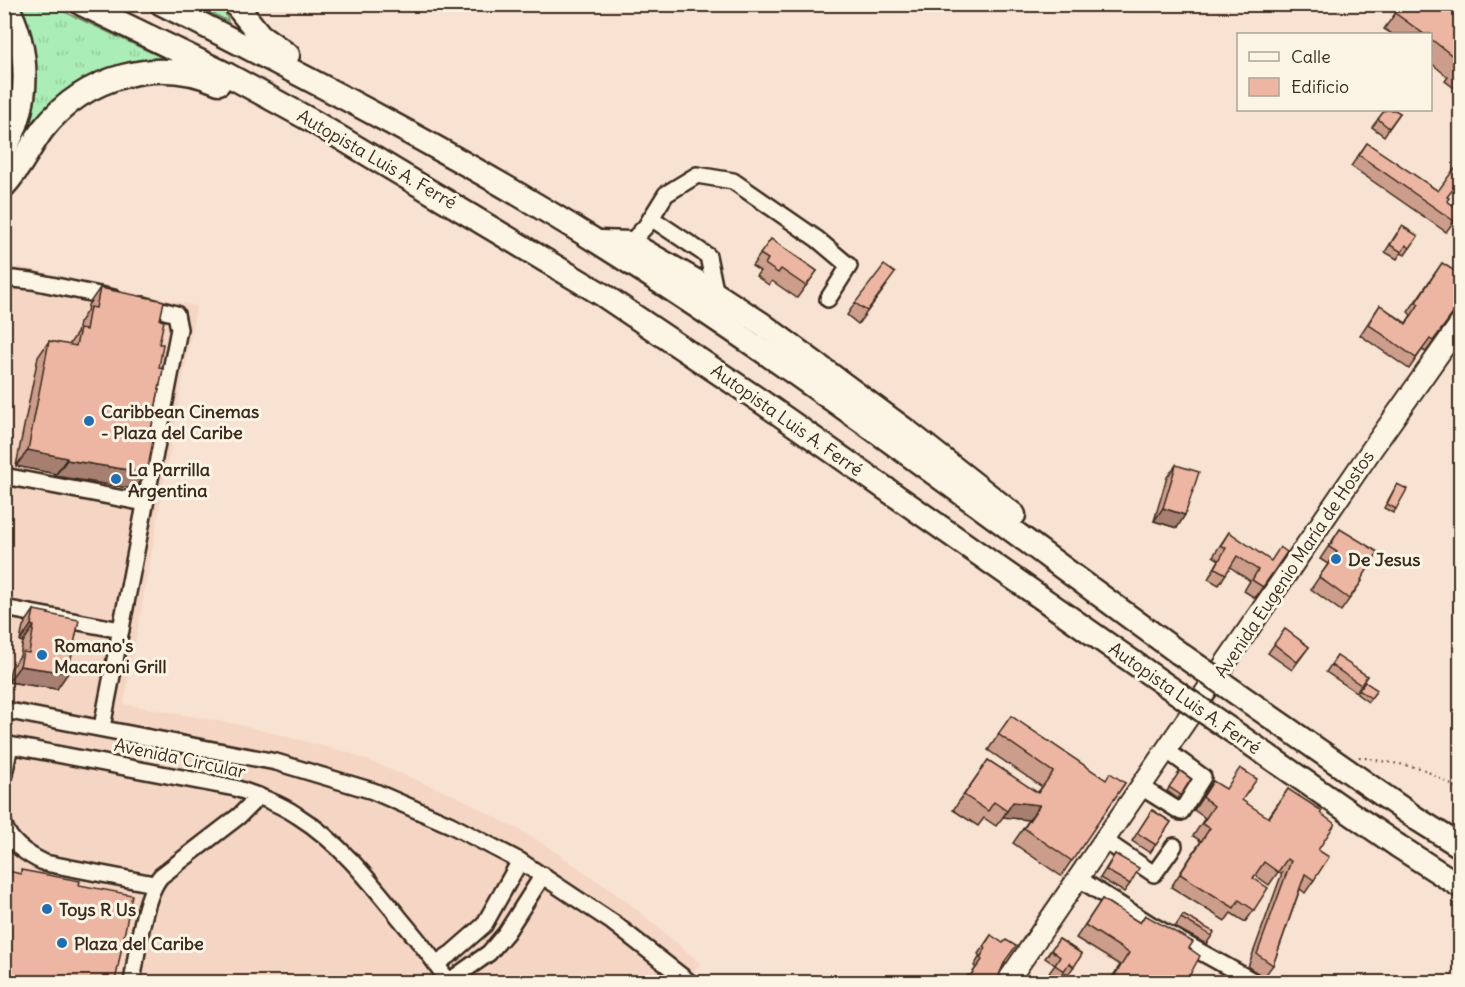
<svg xmlns="http://www.w3.org/2000/svg" width="1465" height="987" font-family="Delius,sans-serif">
	<defs>
		<pattern id="grass-tufts" width="24" height="20" patternUnits="userSpaceOnUse" patternTransform="scale(1.5)"><rect width="24" height="20" fill="#abedb6"/><path d="M3 7l-1-3M5 7V3M7 7l1-3M15 17l-1-3M17 17v-4M19 17l1-3" fill="none" stroke="#94cb9c"/></pattern>
	</defs>
	<rect width="100%" height="100%" fill="#f8e2d1"/>
	<filter id="ink" filterUnits="userSpaceOnUse"><feTurbulence type="fractalNoise" baseFrequency=".0167" numOctaves="2"/><feDisplacementMap in="SourceGraphic" scale="12" xChannelSelector="R" yChannelSelector="G"/><feConvolveMatrix kernelMatrix="1 2 1 2 8 2 1 2 1" color-interpolation-filters="sRGB"/></filter>
	<g filter="url(#ink)">
		<polygon fill="#f5d5c3" points="20,267 196,306 124,704 240,725 350,753 460,798 539,841 625,900 700,963 686,982 5,982 4,269"/>
		<g fill="url(#grass-tufts)" stroke="#738c6a" stroke-width="1.5">
			<polygon points="12,5 50,5 178,65 123,67 5,174 5,160 23,128"/>
			<polygon points="194,5 223,5 228,21"/>
			<polygon points="5,16 18,77 5,133"/>
		</g>
		<g fill="none" stroke-linecap="round" stroke-linejoin="round">
			<g stroke="#3b2a1e" stroke-width="20">
				<g id="minor">
					<polyline points="651,218 708,256 716,295"/>
					<polyline points="630,243 646,226 666,194 697,175 733,181 817,239 849,266 828,299"/>
					<polyline points="4,278 32,281 114,298"/>
					<polyline points="4,476 145,503"/>
					<polyline points="4,608 121,630"/>
					<polyline points="4,710 276,762 373,791 451,825 520,861 612,922 689,982"/>
					<polyline points="102,727 179,329 176,314 143,305"/>
					<path d="M4,744L235,788C256,795 279,803 298,816C338,841 369,880 398,916C416,938 434,958 448,982"/>
					<polyline points="4,775 10,745"/>
					<polyline points="1141,787 1181,812 1203,777 1166,750"/>
					<path d="M4,825C10,844 28,855 45,863L154,884"/>
					<polyline points="1104,840 1154,874 1174,846"/>
					<polyline points="1078,878 1150,924 1255,982"/>
					<polyline points="437,963 452,953 484,925 520,861"/>
					<path d="M132,982C137,955 143,896 161,876L239,816L259,796"/>
					<polyline points="448,982 489,953 506,933 543,875"/>
				</g>
			</g>
			<g stroke="#3b2a1e" stroke-width="24">
				<polyline id="major" points="1007,982 1372,449 1460,324"/>
			</g>
			<g stroke="#3b2a1e" stroke-width="27">
				<g id="highway">
					<polyline points="82,4 228,75 314,122 603,295 762,402 1160,681"/>
					<path d="M162,4C310,79 458,155 599,243C800,369 988,514 1179,653"/>
					<polyline points="235,4 260,35 288,55"/>
					<path d="M4,150C31,106 31,50 6,4"/>
					<path d="M4,186C20,169 29,148 43,129C85,76 157,56 219,83"/>
					<polyline points="600,242 630,243 696,281 762,324 907,431 1014,515"/>
					<polyline points="1417,819 1460,846"/>
					<polyline points="1398,846 1460,886"/>
				</g>
			</g>
			<polyline stroke="#3b2a1e" stroke-width="2" stroke-dasharray="1.5 4.5" stroke-linecap="butt" points="1359,757 1421,768 1460,790"/>
			<use href="#minor" stroke="#fcf5e5" stroke-width="15"/>
			<use href="#major" stroke="#fcf5e5" stroke-width="20"/>
			<use href="#highway" stroke="#fcf5e5" stroke-width="22"/>
			<g stroke="#3b2a1e" stroke-width="27" stroke-linecap="butt">
				<g id="highway-bridge">
					<polyline points="1179,653 1417,819"/>
					<polyline points="1160,681 1398,846"/>
				</g>
			</g>
			<use href="#highway-bridge" stroke="#fcf5e5" stroke-width="22"/>
		</g>
		<g fill="#cc9d8b" stroke="#3b2a1e" stroke-width="1.5">
			<polygon points="1402,4 1461,4 1461,93 1445,81 1448,77 1431,63 1431,34 1392,34 1384,29"/>
			<polygon points="1385,110 1400,113 1384,136 1372,127"/>
			<polygon points="1367,143 1447,197 1447,201 1461,212 1446,232 1351,166"/>
			<polygon points="1397,233 1418,236 1405,255 1401,253 1397,259 1385,252"/>
			<polygon points="771,239 817,271 797,298 772,281 769,285 756,276 760,271 752,266"/>
			<polygon points="1442,263 1458,302 1460,304 1426,352 1422,350 1409,369 1360,335 1380,305 1406,323 1411,315 1408,312"/>
			<polygon points="887,285 858,324 847,315 855,303"/>
			<polygon points="100,288 160,320 159,344 135,489 55,476 56,474 16,466 38,357 49,341 69,345 77,333 79,323 87,311 88,305"/>
			<polygon points="1176,465 1177,528 1154,521 1167,477"/>
			<polygon points="1397,484 1396,509 1393,513 1384,508"/>
			<polygon points="1340,529 1361,580 1362,581 1341,611 1311,589 1328,564 1320,559"/>
			<polygon points="1229,532 1271,561 1287,552 1255,598 1244,591 1250,581 1230,567 1219,585 1208,579 1219,560 1213,556"/>
			<polygon points="34,610 57,689 8,682 11,668 20,656 23,642 20,641 23,626"/>
			<polygon points="1285,629 1309,647 1292,670 1268,653"/>
			<polygon points="1337,656 1367,676 1356,692 1326,672"/>
			<polygon points="1365,682 1377,690 1368,702 1357,694"/>
			<polygon points="1011,716 1106,780 1125,783 1061,876 1013,843 1029,820 1003,817 996,826 984,818 978,826 953,810 988,760 1037,793 1042,787 988,750"/>
			<polygon points="1180,771 1191,779 1178,799 1167,791"/>
			<polygon points="1213,781 1268,818 1288,789 1320,813 1318,850 1314,880 1305,893 1300,889 1273,965 1264,977 1248,967 1282,873 1278,872 1269,885 1255,875 1253,878 1254,910 1245,922 1231,913 1225,921 1171,887 1201,841 1193,836 1205,818 1194,810"/>
			<polygon points="1152,810 1171,822 1150,853 1132,841"/>
			<polygon points="1115,854 1130,884 1124,892 1100,878"/>
			<polygon points="1102,899 1140,923 1145,915 1189,948 1186,982 1109,982 1120,965 1076,938"/>
			<polygon points="1183,915 1212,936 1206,944 1175,927"/>
			<polygon points="991,935 1005,961 999,975 1001,976 996,982 963,982 970,976 976,968 974,966 980,956 978,954"/>
			<polygon points="1059,939 1082,954 1068,975 1063,972 1058,979 1049,973 1055,965 1045,958"/>
		</g>
		<g fill="#a67f71" stroke="#3b2a1e" stroke-width="1.5">
			<polygon points="28,450 67,458 56,474 16,466"/>
			<polygon points="67,460 147,473 135,489 55,476"/>
			<polygon points="1163,508 1185,515 1177,528 1154,521"/>
			<polygon points="31,625 34,626 23,642 20,641"/>
			<polygon points="20,666 68,673 57,689 8,682"/>
			<polygon points="1013,802 1040,805 1029,820 1003,817"/>
		</g>
		<g fill="#edb6a2" stroke="#3b2a1e" stroke-width="1.5">
			<polygon points="1402,4 1461,4 1461,68 1456,65 1459,61 1431,39 1431,34 1424,34 1395,13"/>
			<polygon points="1385,110 1395,110 1400,113 1389,128 1378,119"/>
			<polygon points="1367,143 1438,191 1454,169 1461,174 1461,179 1447,197 1449,198 1447,201 1461,211 1454,221 1359,155"/>
			<polygon points="1402,226 1418,236 1410,248 1406,245 1402,252 1390,245"/>
			<polygon points="771,239 817,271 806,286 781,269 778,273 765,264 768,259 760,254"/>
			<polygon points="1442,263 1461,275 1461,299 1458,302 1460,304 1433,341 1430,339 1416,358 1368,324 1380,305 1406,324 1419,304 1416,302"/>
			<polygon points="884,265 895,273 867,311 855,303"/>
			<polygon points="100,288 164,301 160,320 164,321 159,344 163,344 159,368 163,369 149,440 153,441 147,473 67,460 67,458 28,450 49,341 76,346 80,329 86,330 90,307 96,308"/>
			<polygon points="1176,465 1199,472 1185,515 1163,508"/>
			<polygon points="1397,484 1407,489 1396,509 1387,504"/>
			<polygon points="1340,529 1378,552 1361,580 1362,581 1349,599 1319,577 1337,552 1329,547"/>
			<polygon points="1229,532 1271,561 1280,547 1287,552 1263,587 1252,580 1258,570 1237,556 1226,574 1215,568 1226,548 1221,545"/>
			<polygon points="34,610 49,613 48,614 79,620 68,673 20,666 23,652 29,653 34,626 31,625"/>
			<polygon points="1285,629 1309,647 1297,662 1274,644"/>
			<polygon points="1337,656 1367,676 1361,685 1331,665"/>
			<polygon points="1365,682 1377,690 1371,698 1359,690"/>
			<polygon points="1011,716 1106,780 1110,773 1125,783 1072,861 1024,828 1040,805 1013,802 1007,811 994,802 988,811 964,795 988,760 1038,793 1053,772 998,734"/>
			<polygon points="1240,768 1257,779 1242,800 1269,818 1288,789 1322,811 1320,813 1335,824 1318,850 1329,857 1314,880 1305,874 1273,965 1257,954 1291,861 1287,859 1278,872 1264,862 1253,878 1268,888 1254,910 1239,900 1234,908 1180,874 1210,828 1202,824 1214,806 1203,797 1213,781 1226,789"/>
			<polygon points="1180,771 1191,779 1181,795 1169,787"/>
			<polygon points="1152,810 1171,822 1156,845 1137,833"/>
			<polygon points="1115,854 1139,868 1130,884 1106,870"/>
			<polygon points="4,870 21,874 21,870 80,881 79,885 132,895 115,982 4,982"/>
			<polygon points="1102,899 1140,923 1145,915 1193,942 1189,948 1200,956 1186,982 1112,982 1113,978 1129,953 1085,925"/>
			<polygon points="1183,915 1214,932 1212,936 1181,918"/>
			<polygon points="991,935 1003,943 1006,940 1016,946 1005,961 999,975 1001,976 996,982 963,982 968,975 970,976 982,960 980,958 986,948 984,946"/>
			<polygon points="1059,939 1082,954 1074,967 1069,963 1064,971 1055,965 1060,957 1051,950"/>
		</g>
	</g>
	<g fill="#1f6fb2" stroke="#fcf5e5" stroke-width="2">
		<circle cx="89" cy="421" r="6"/>
		<circle cx="116" cy="479" r="6"/>
		<circle cx="1336" cy="559" r="6"/>
		<circle cx="42" cy="655" r="6"/>
		<circle cx="47" cy="909" r="6"/>
		<circle cx="62" cy="943" r="6"/>
	</g>
	<g text-anchor="middle" dominant-baseline="central" stroke-width="6" stroke-linejoin="round" paint-order="stroke">
		<g font-size="18" fill="#3b2a1e" stroke="#fcf5e5">
			<text transform="translate(377 159) rotate(30)">Autopista Luis A. Ferré</text>
			<text transform="translate(787 420) rotate(35)">Autopista Luis A. Ferré</text>
			<text transform="translate(1294 564) rotate(-56)">Avenida Eugenio María de Hostos</text>
			<text transform="translate(1185 698) rotate(35)">Autopista Luis A. Ferré</text>
			<text transform="translate(180 758) rotate(12)">Avenida Circular</text>
		</g>
		<g font-size="18" font-weight="bold" fill="#3b2a1e" stroke="#fcf5e5" text-anchor="start">
			<text x="101" y="411">Caribbean Cinemas<tspan x="101" dy="21">- Plaza del Caribe</tspan></text>
			<text x="128" y="469">La Parrilla<tspan x="128" dy="21">Argentina</tspan></text>
			<text x="1348" y="559">De Jesus</text>
			<text x="54" y="645">Romano's<tspan x="54" dy="21">Macaroni Grill</tspan></text>
			<text x="59" y="909">Toys R Us</text>
			<text x="74" y="943">Plaza del Caribe</text>
		</g>
	</g>
	<rect width="1465" height="987" fill="none" stroke="#fcf5e5" stroke-width="24"/>
	<rect x="12" y="12" width="1441" height="963" fill="none" stroke="#3b2a1e" stroke-width="2" filter="url(#ink)"/>
	<rect x="1237" y="33" width="195" height="78" fill="#fcf5e5" stroke="#afa495" stroke-width="1.5"/>
	<rect x="1249" y="52" width="30" height="9" fill="#fcf5e5" stroke="#afa495" stroke-width="1.5"/>
	<text x="1291" y="63" font-size="18" fill="#3b2a1e">Calle</text>
	<rect x="1249" y="78" width="30" height="18" fill="#edb6a2" stroke="#afa495" stroke-width="1.5"/>
	<text x="1291" y="93" font-size="18" fill="#3b2a1e">Edificio</text>
</svg>
